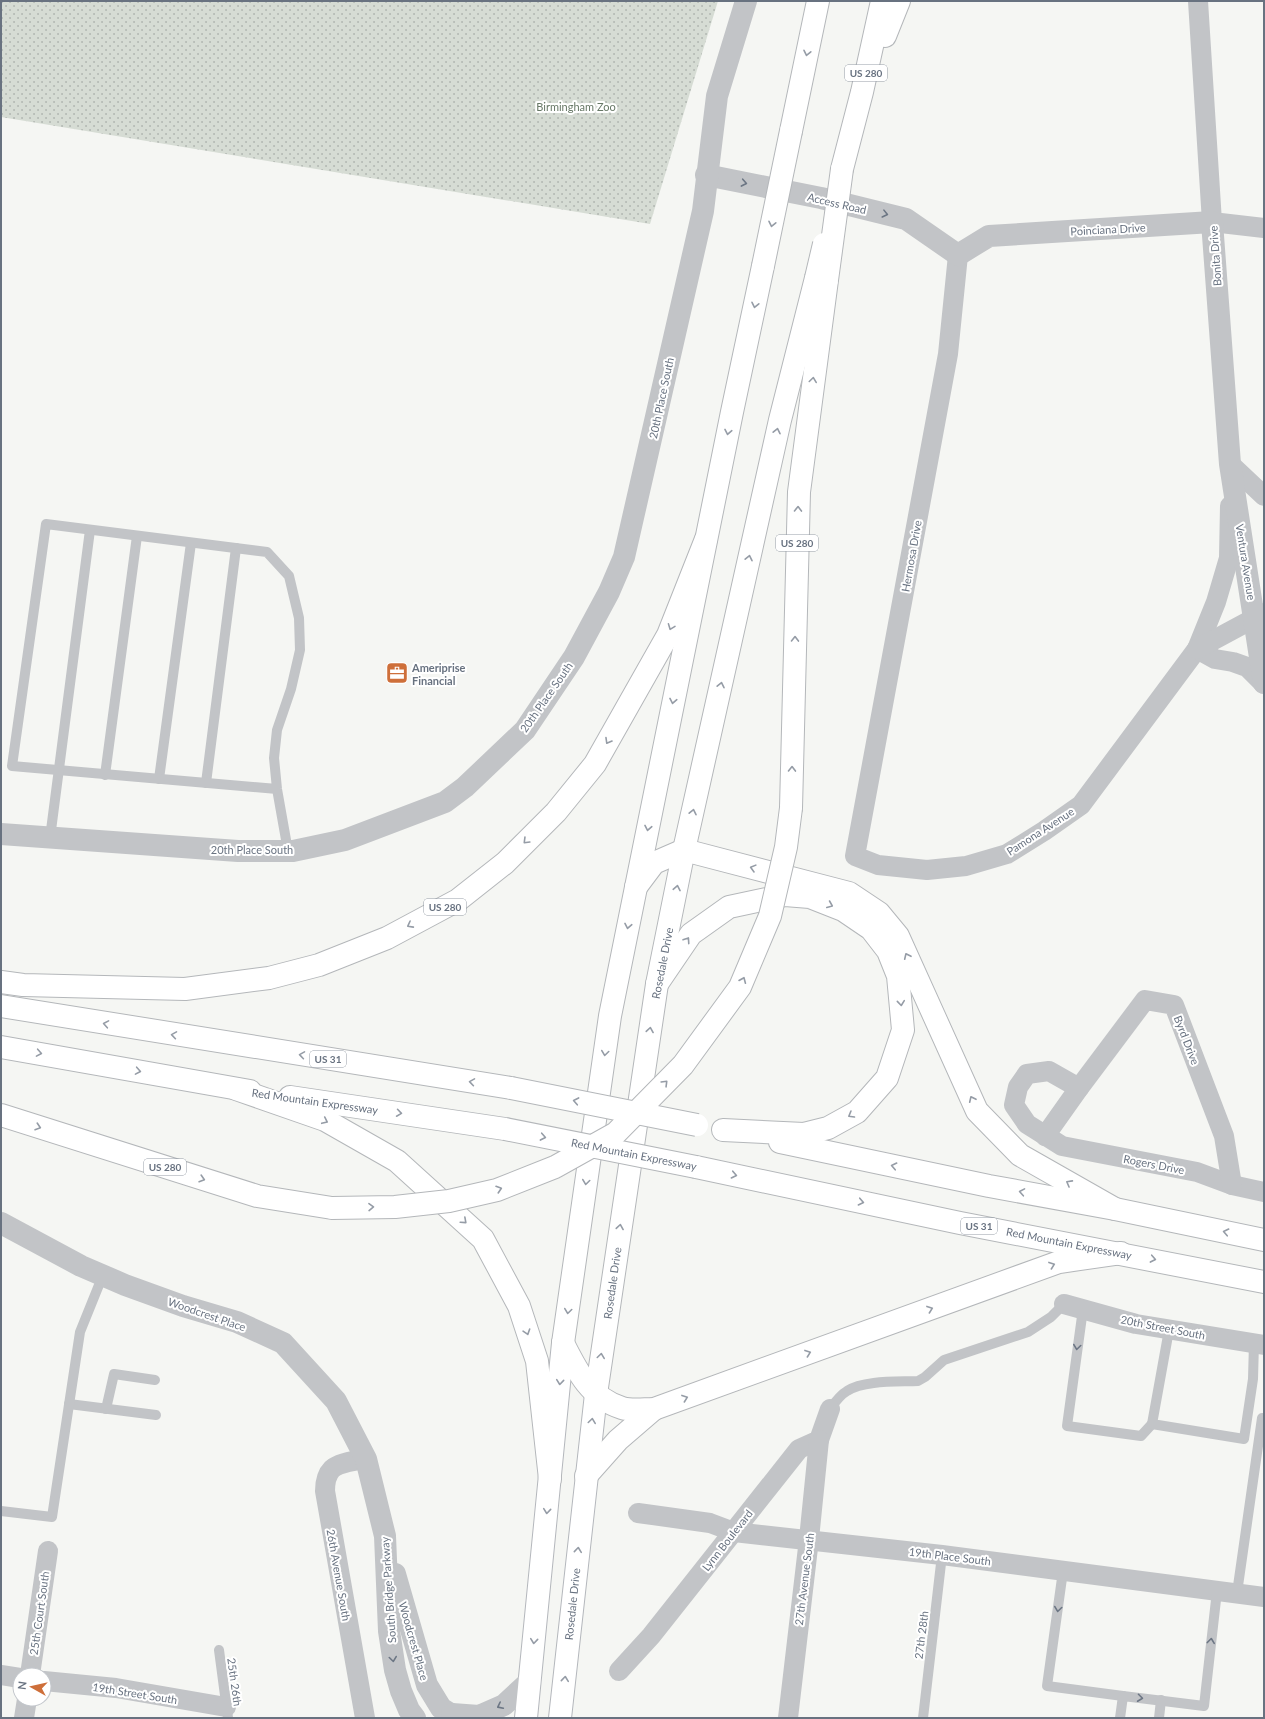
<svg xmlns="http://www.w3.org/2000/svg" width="1265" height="1719" font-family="Lato,sans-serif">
	<defs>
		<pattern id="park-dots" width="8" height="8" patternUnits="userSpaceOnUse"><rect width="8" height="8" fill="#d6dcd4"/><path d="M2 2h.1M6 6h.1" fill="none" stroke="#b1b7b1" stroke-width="1.8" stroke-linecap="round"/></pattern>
	</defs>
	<rect width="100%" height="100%" fill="#f5f6f3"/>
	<polygon fill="url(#park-dots)" points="1,1 718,1 650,224 1,117"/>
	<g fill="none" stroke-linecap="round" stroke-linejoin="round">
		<g stroke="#b4b7bc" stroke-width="24">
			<g id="secondary">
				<polyline points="526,1718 563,1343"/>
				<polyline points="560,1718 596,1394"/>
			</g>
		</g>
		<g stroke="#b4b7ba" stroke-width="24">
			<g id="trunk">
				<polyline points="885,36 899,1"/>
				<polyline points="791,131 818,1"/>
				<polyline points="842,169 862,92 882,1"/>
				<polyline points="563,1343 610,1016 732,412 763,266"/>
				<polyline points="596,1394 657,984 684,850 780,420 816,278"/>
			</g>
		</g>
		<g stroke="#b4b7ba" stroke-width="24">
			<g id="motorway">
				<polyline points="791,808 799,492 827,280"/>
				<polyline points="636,887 654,863 684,850 849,893 879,913 898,936 977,1111 1020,1155 1115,1209"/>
				<polyline points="1,982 23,985 185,989 269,978 319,965 387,938 458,900 505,863 556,812 595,764 668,635 706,539"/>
				<polyline points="657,984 691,934 729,907 785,895 810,897 843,910 871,929 888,951 898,976 903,1030 887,1078 857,1112 828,1128 804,1134 723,1130"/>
				<polyline points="1,1006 511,1088"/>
				<polyline points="1,1047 250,1091"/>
				<polyline points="236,1089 325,1120 397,1161 483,1239 519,1306 537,1361 550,1479"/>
				<polyline points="290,1097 505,1129"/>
				<polyline points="1,1115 257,1196 332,1208"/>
				<polyline points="780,1142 989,1186 1115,1209 1264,1240"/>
				<polyline points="696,1167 960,1223 1264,1282"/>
				<path d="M563,1343C577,1371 590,1398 622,1408C631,1411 644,1409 654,1409L1059,1262L1121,1253"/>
				<polyline points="586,1476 618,1440 654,1409"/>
			</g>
		</g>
		<g stroke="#c2c4c7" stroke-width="10">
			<polyline points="105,775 137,536"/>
			<polyline points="159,779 191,543"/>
			<polyline points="206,783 236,548"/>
			<polyline points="277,789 12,766 46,524 267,552 289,576 299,618 300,650 291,689 277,730 274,758 277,789 288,851"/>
			<polyline points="50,838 90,530"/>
			<polyline points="1083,1309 1067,1426 1141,1436 1152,1424"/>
			<polyline points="1169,1330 1152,1424 1244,1439 1253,1379 1254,1343"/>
			<polyline points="69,1404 156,1415"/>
			<polyline points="106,1409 114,1374 155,1380"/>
			<path d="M830,1409C835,1402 840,1395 847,1391C864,1380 898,1382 918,1381L925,1377L944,1360L1028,1332L1051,1317L1064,1304"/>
			<polyline points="1,1511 52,1517 80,1332 103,1275"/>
			<polyline points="1063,1571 1047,1686 1123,1696"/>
			<polyline points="1237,1593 1262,1418"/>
			<polyline points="219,1650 228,1718"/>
			<polyline points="923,1718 942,1555"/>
			<polyline points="1120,1718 1123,1696 1204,1706 1217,1591"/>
			<polyline points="1159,1718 1161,1700"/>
		</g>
		<g stroke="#c2c4c7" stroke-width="20">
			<polyline points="1198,1 1212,222 1264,228"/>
			<polyline points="958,255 948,354 855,856 878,865 927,870 966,866 1007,854 1044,831 1081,805 1197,649 1216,602 1229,558 1230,506"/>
			<polyline points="1230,464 1264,496"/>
			<polyline points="1197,649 1215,659 1233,662 1247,667 1264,684"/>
			<polyline points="1197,649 1264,613"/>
			<polyline points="1079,1088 1049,1071 1027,1074 1018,1087 1014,1105 1027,1124 1062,1146 1197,1172 1232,1185 1264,1192"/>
			<polyline points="1045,1136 1079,1088 1145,1000 1174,1005 1224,1136 1232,1185"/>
			<polyline points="1064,1304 1136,1324 1264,1345"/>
			<polyline points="638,1513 710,1523 734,1532 942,1555 1264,1597"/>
			<polyline points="619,1671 651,1636 799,1449 819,1440 830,1409"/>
			<polyline points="1,1675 20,1678"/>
			<polyline points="30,1675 48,1551"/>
			<polyline points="44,1681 116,1688 226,1707"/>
			<polyline points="24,1718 27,1699"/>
			<path d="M365,1718L325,1491C325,1484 326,1475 332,1469C339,1463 357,1460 366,1459"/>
			<polyline points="788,1718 809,1539 819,1440"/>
		</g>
		<g stroke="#c2c4c7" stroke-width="22">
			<polyline points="706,175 821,198 906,219 958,255 989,236 1212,222 1230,464 1264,683"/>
			<polyline points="1,834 238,851 293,851 345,840 445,802 465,787 525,730 574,657 609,592 624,557 703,211 717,96 746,1"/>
			<polyline points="1,1223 81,1266 125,1285 183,1306 237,1322 283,1343 336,1401 366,1459 385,1536 389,1631 395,1670 401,1691 409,1710 415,1718"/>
			<polyline points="395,1574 427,1685 441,1708 457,1718"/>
			<polyline points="452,1714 479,1716 504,1705 530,1681"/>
		</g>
		<use href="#secondary" stroke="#fff" stroke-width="22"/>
		<use href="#trunk" stroke="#fff" stroke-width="22"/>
		<use href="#motorway" stroke="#fff" stroke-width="22"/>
		<g stroke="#b4b7ba" stroke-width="24" stroke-linecap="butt">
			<g id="trunk-bridge">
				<polyline points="763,266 791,131"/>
				<polyline points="816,278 824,244"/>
			</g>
		</g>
		<g stroke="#b4b7ba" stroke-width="24" stroke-linecap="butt">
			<g id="motorway-bridge">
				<polyline points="827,280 842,169"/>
				<polyline points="511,1088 697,1125"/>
				<polyline points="505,1129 696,1167"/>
				<polyline points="332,1208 395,1207 449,1201 497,1190 555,1167 616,1133 683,1065 740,987 770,916 786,847 791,808"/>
			</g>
		</g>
		<use href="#trunk-bridge" stroke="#fff" stroke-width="22"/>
		<use href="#motorway-bridge" stroke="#fff" stroke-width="22"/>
	</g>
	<defs><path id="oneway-chevron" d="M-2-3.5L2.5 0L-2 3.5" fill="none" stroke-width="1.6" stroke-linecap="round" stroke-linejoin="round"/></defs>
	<g stroke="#959ca6">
		<use href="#oneway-chevron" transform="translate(807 53) rotate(102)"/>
		<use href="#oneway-chevron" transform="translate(772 224) rotate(102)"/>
		<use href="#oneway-chevron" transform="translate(755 305) rotate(102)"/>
		<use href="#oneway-chevron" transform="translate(813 380) rotate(-82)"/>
		<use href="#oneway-chevron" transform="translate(777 431) rotate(-78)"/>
		<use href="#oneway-chevron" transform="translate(728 432) rotate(101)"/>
		<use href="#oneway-chevron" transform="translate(798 509) rotate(-89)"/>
		<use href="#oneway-chevron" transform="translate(749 558) rotate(-78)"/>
		<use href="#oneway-chevron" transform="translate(671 627) rotate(111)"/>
		<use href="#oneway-chevron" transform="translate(795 639) rotate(-89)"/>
		<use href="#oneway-chevron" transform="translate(721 685) rotate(-78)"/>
		<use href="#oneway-chevron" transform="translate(673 701) rotate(101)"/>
		<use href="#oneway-chevron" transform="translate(608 741) rotate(120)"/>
		<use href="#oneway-chevron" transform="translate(792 769) rotate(-89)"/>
		<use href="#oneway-chevron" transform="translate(693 812) rotate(-78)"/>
		<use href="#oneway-chevron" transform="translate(648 828) rotate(101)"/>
		<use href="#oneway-chevron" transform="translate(526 841) rotate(135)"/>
		<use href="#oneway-chevron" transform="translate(753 868) rotate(-165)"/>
		<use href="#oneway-chevron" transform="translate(677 888) rotate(-79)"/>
		<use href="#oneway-chevron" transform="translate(830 905) rotate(23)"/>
		<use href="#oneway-chevron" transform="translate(410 925) rotate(152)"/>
		<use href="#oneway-chevron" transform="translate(628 926) rotate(101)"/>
		<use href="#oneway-chevron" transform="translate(687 940) rotate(-56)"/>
		<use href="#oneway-chevron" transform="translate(907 956) rotate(-115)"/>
		<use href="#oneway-chevron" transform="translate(743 980) rotate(-67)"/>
		<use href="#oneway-chevron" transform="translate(901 1003) rotate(84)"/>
		<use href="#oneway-chevron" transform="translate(106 1024) rotate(-170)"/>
		<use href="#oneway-chevron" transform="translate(650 1030) rotate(-81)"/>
		<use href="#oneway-chevron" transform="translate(174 1035) rotate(-171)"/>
		<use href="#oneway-chevron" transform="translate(39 1053) rotate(10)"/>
		<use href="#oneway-chevron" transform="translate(605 1053) rotate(98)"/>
		<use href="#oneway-chevron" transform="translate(302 1055) rotate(-171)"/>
		<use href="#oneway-chevron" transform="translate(138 1071) rotate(10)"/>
		<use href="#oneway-chevron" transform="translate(472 1082) rotate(-171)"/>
		<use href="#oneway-chevron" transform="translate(665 1083) rotate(-45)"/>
		<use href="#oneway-chevron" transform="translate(972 1099) rotate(-115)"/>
		<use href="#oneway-chevron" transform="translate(576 1101) rotate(-169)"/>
		<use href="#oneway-chevron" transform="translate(399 1113) rotate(8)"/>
		<use href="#oneway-chevron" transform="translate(851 1115) rotate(150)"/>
		<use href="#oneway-chevron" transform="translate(325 1121) rotate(25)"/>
		<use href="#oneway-chevron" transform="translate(38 1127) rotate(18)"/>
		<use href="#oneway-chevron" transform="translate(543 1137) rotate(11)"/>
		<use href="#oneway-chevron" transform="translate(894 1166) rotate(-168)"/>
		<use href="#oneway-chevron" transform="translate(734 1175) rotate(12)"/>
		<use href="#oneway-chevron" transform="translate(202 1179) rotate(17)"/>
		<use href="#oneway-chevron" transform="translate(586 1182) rotate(98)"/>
		<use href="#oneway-chevron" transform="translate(1069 1183) rotate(-151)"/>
		<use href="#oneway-chevron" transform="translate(499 1189) rotate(-18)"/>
		<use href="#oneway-chevron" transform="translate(1022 1192) rotate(-170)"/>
		<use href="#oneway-chevron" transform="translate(861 1202) rotate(12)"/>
		<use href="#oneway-chevron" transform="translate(371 1207) rotate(-1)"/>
		<use href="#oneway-chevron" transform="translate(464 1221) rotate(42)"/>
		<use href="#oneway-chevron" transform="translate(620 1227) rotate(-81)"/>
		<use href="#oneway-chevron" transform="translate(1226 1232) rotate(-168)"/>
		<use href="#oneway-chevron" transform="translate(1153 1259) rotate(11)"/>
		<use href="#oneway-chevron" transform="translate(1052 1265) rotate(-20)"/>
		<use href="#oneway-chevron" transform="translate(930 1309) rotate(-20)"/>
		<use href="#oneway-chevron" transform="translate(568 1311) rotate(98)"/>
		<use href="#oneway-chevron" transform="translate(527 1332) rotate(72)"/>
		<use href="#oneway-chevron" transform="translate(808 1353) rotate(-20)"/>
		<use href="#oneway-chevron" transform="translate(601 1356) rotate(-82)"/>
		<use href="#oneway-chevron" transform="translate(560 1382) rotate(96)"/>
		<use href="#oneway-chevron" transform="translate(685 1398) rotate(-20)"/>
		<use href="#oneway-chevron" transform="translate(592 1421) rotate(-82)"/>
		<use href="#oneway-chevron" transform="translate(547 1511) rotate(96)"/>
		<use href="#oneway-chevron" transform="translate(578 1550) rotate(-84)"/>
		<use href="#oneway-chevron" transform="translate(534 1641) rotate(96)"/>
		<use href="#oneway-chevron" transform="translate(565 1679) rotate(-84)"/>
	</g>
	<g stroke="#6c7684">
		<use href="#oneway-chevron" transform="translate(744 183) rotate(11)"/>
		<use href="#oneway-chevron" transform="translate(885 214) rotate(14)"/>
		<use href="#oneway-chevron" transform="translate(1077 1347) rotate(98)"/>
		<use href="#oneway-chevron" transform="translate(1058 1609) rotate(98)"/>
		<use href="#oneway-chevron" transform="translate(1211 1641) rotate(-83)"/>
		<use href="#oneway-chevron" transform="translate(393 1659) rotate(82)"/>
		<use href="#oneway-chevron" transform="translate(1140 1698) rotate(7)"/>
		<use href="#oneway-chevron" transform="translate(500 1706) rotate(153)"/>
	</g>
	<defs>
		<g id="office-square" transform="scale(1.15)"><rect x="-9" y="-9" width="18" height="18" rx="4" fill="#ce6f3a" stroke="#fff"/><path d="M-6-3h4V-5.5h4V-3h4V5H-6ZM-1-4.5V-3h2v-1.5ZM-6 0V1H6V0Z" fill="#fff"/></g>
	</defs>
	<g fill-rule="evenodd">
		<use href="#office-square" x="397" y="673"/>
	</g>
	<g text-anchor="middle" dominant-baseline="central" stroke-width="4" stroke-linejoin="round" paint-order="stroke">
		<g fill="#fff" stroke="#959ca6" stroke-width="1">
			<rect x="845" y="65" width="42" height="16" rx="3"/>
			<rect x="776" y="535" width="42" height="16" rx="3"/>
			<rect x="424" y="899" width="42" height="16" rx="3"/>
			<rect x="310" y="1051" width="36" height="16" rx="3"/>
			<rect x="144" y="1159" width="42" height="16" rx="3"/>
			<rect x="961" y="1218" width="36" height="16" rx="3"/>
		</g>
		<g font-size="10" font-weight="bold" fill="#687280">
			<text x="866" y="73">US 280</text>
			<text x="797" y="543">US 280</text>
			<text x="445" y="907">US 280</text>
			<text x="328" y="1059">US 31</text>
			<text x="165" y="1167">US 280</text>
			<text x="979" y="1226">US 31</text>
		</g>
		<g font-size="11" fill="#677866" stroke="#fff">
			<text x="576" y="106">Birmingham Zoo</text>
		</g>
		<g font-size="11" fill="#687280" stroke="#fff">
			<text transform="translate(837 203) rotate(13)">Access Road</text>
			<text transform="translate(1108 229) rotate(-3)">Poinciana Drive</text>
			<text transform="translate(1215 256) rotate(-94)">Bonita Drive</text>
			<text transform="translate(661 398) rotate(-78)">20th Place South</text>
			<text transform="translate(911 556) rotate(-80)">Hermosa Drive</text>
			<text transform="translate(1246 562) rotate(81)">Ventura Avenue</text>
			<text transform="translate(546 697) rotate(-55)">20th Place South</text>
			<text transform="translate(1040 831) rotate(-33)">Pamona Avenue</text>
			<text x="252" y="849">20th Place South</text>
			<text transform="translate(662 963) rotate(-79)">Rosedale Drive</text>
			<text transform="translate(1187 1040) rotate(69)">Byrd Drive</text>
			<text transform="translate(315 1101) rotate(8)">Red Mountain Expressway</text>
			<text transform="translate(634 1154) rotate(11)">Red Mountain Expressway</text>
			<text transform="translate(1154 1164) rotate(11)">Rogers Drive</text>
			<text transform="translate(1069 1243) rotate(11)">Red Mountain Expressway</text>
			<text transform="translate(612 1283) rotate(-82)">Rosedale Drive</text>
			<text transform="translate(207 1314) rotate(19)">Woodcrest Place</text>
			<text transform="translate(1163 1327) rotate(11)">20th Street South</text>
			<text transform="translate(727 1540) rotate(-52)">Lynn Boulevard</text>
			<text transform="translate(950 1556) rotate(7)">19th Place South</text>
			<text transform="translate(339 1575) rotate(80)">26th Avenue South</text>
			<text transform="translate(804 1579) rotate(-83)">27th Avenue South</text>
			<text transform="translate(388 1590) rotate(-94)">South Bridge Parkway</text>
			<text transform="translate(572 1604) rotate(-84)">Rosedale Drive</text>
			<text transform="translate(39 1613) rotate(-82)">25th Court South</text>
			<text transform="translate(921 1635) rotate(-83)">27th 28th</text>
			<text transform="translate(414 1641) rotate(74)">Woodcrest Place</text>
			<text transform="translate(235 1682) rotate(82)">25th 26th</text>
			<text transform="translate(135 1693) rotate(9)">19th Street South</text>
		</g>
		<g font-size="11" font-weight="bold" fill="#687280" stroke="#fff" text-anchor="start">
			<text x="412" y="667">Ameriprise<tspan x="412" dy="13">Financial</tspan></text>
		</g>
	</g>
	<rect width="1265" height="1719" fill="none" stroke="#687280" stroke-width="4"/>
	<g transform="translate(32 1687) rotate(278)"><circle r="19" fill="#ffffff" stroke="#c3c7cc"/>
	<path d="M0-3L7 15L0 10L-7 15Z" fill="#ce6f3a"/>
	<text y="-6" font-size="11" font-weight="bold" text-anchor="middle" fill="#687280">N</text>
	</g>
</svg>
